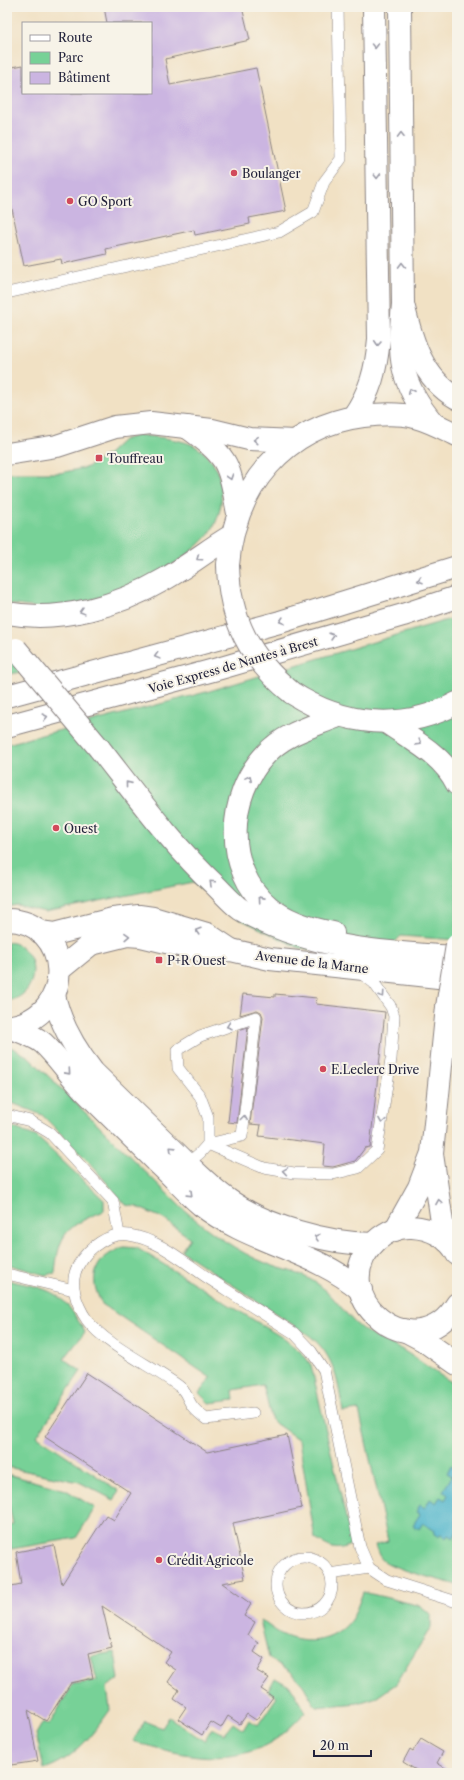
<svg xmlns="http://www.w3.org/2000/svg" width="464" height="1780" font-family="'Libre Caslon Text',serif">
	<rect width="100%" height="100%" fill="#f7f3e8"/>
	<filter id="ink" filterUnits="userSpaceOnUse"><feTurbulence type="fractalNoise" baseFrequency=".025" numOctaves="2"/><feDisplacementMap in="SourceGraphic" scale="8" xChannelSelector="R" yChannelSelector="G"/><feConvolveMatrix kernelMatrix="1 2 1 2 8 2 1 2 1" color-interpolation-filters="sRGB"/></filter>
	<filter id="wash" filterUnits="userSpaceOnUse"><feTurbulence type="fractalNoise" baseFrequency=".012" numOctaves="4" result="noise"/><feDisplacementMap in="SourceGraphic" scale="16" xChannelSelector="R" yChannelSelector="G"/><feGaussianBlur stdDeviation="0.9" result="paint"/><feColorMatrix in="noise" values="0 0 0 0 0 0 0 0 0 0 0 0 0 0 0 0 0 1.4 0 .05"/><feComposite in="paint" operator="in"/></filter>
	<g filter="url(#wash)">
		<rect width="100%" height="100%" fill="#f1e1c4"/>
		<g fill="#77d197" stroke="#4c7a69">
			<path d="M139,435C155,437 186,439 198,448C228,467 228,514 205,539C171,575 95,605 46,608C34,608 20,605 7,604V473H60L88,467L108,454L123,440Z"/>
			<polygon points="457,617 457,940 401,936 379,958 299,948 228,913 193,882 45,912 17,905 7,907 7,744 206,692"/>
			<polygon points="7,656 20,672 7,675"/>
			<path d="M7,942C41,945 42,996 7,1001Z"/>
			<path d="M7,1045L29,1057L184,1210C209,1231 237,1252 268,1264C283,1270 299,1272 313,1281C333,1292 343,1314 361,1328C373,1338 387,1342 401,1349C420,1360 437,1375 457,1385V1585C440,1580 397,1570 384,1561C379,1558 377,1550 375,1545L388,1541L359,1410L343,1412C338,1382 335,1356 310,1336L181,1251L190,1238L162,1218L137,1207L126,1205L89,1162L42,1115L12,1103H7Z"/>
			<path d="M7,1125L37,1137L104,1200V1211C67,1226 59,1232 55,1273L45,1275L7,1264Z"/>
			<path d="M124,1247L137,1248L283,1338L303,1354L311,1365L352,1544C335,1553 330,1547 315,1539L299,1440L272,1421L263,1385L233,1390L234,1400L209,1403L199,1393L211,1378L102,1304C87,1277 95,1257 124,1247Z"/>
			<path d="M7,1280C22,1284 42,1286 56,1295C69,1303 77,1319 85,1332L64,1359L81,1371L37,1436L119,1491L114,1500L79,1482L7,1467Z"/>
			<polygon points="7,1474 66,1490 95,1508 76,1538 11,1549 7,1535 7,1526 13,1524 7,1497"/>
			<path d="M363,1592L421,1606L431,1615V1627L396,1684L377,1697L358,1703L316,1707L303,1685L290,1671L269,1658L260,1620C267,1624 274,1630 281,1634C307,1647 339,1642 354,1615C357,1608 360,1600 363,1592Z"/>
			<path d="M115,1652L119,1679L107,1687L110,1710C92,1735 75,1759 44,1769L36,1734L43,1722L49,1725L73,1684L97,1681L91,1656Z"/>
			<path d="M275,1678L291,1687L306,1712C297,1720 289,1730 279,1737C235,1769 181,1756 133,1741L145,1721L162,1728L169,1717L204,1741L212,1728L224,1734L233,1723L243,1730L249,1720L258,1725L277,1697L268,1691Z"/>
		</g>
		<polygon fill="#4eb5cc" stroke="#386c84" points="451,1465 457,1469 457,1532 453,1538 448,1535 446,1538 441,1534 439,1537 434,1534 435,1531 423,1523 419,1529 413,1525 420,1514 416,1512 420,1505 425,1508 430,1499 436,1503 440,1497 445,1500 448,1495 443,1491 452,1476 447,1473"/>
		<g id="blocks">
			<g fill="#cbb5e1">
				<polygon points="104,7 242,7 250,40 165,59 170,85 256,68 286,211 249,218 250,224 195,235 194,230 106,249 107,254 62,264 61,259 24,266 7,185 7,68 23,65 23,93 151,93 151,23 107,23"/>
				<polygon points="243,994 275,997 275,994 317,998 316,1004 385,1012 370,1147 365,1148 355,1161 333,1167 323,1166 325,1144 259,1136 261,1125 250,1124 263,1017 261,1012 257,1010 240,1015"/>
				<polygon points="248,1027 237,1123 228,1122 238,1030"/>
				<polygon points="87,1373 207,1452 287,1435 302,1508 233,1523 245,1579 222,1583 251,1604 244,1616 255,1622 248,1635 259,1643 254,1652 264,1659 257,1671 269,1678 261,1689 273,1697 256,1720 247,1714 240,1724 228,1716 221,1728 211,1722 202,1735 178,1719 186,1707 174,1699 179,1690 168,1682 176,1670 164,1662 171,1652 102,1606 112,1648 88,1654 93,1678 71,1683 46,1721 28,1710 38,1761 11,1765 7,1740 7,1587 21,1584 16,1552 54,1545 62,1584 106,1515 114,1520 131,1493 45,1437"/>
				<polygon points="421,1739 443,1752 437,1763 454,1773 421,1773 403,1762 410,1749 413,1751"/>
			</g>
		</g>
	</g>
	<g filter="url(#ink)">
		<use href="#blocks" fill-opacity="0" stroke="#8a8280" stroke-width="1"/>
		<g fill="none" stroke-linecap="round" stroke-linejoin="round">
			<g stroke="#8a8280" stroke-width="12">
				<g id="lane">
					<polyline points="7,293 279,232 313,212 324,182 341,159 338,7"/>
					<polyline points="7,1115 30,1121 50,1133 113,1201 119,1234"/>
					<polyline points="208,1144 264,1168 294,1173 333,1174 358,1168 377,1150 391,1059 394,1016 391,1007 374,983 359,972"/>
					<polyline points="187,1164 200,1153 208,1144 208,1117 200,1096 178,1068 177,1050 200,1036 256,1017 242,1136 208,1144"/>
					<polyline points="7,1274 74,1290"/>
					<path d="M253,1413L206,1419C201,1415 196,1411 193,1407C188,1401 186,1391 180,1387C154,1367 105,1345 87,1320C76,1304 68,1282 79,1264C88,1248 109,1232 129,1235C158,1239 184,1262 208,1278C236,1296 265,1315 294,1333L311,1351L324,1370L360,1547L369,1568L387,1580L457,1602"/>
					<circle cx="304" cy="1585" r="28"/>
					<polyline points="330,1574 369,1568"/>
				</g>
			</g>
			<g stroke="#8a8280" stroke-width="24">
				<g id="secondary">
					<path d="M187,427C200,437 215,447 224,461C233,476 234,496 238,513"/>
					<polyline points="7,454 57,446 115,427 151,423 212,430 249,439 295,441"/>
					<path d="M386,722C413,741 442,754 457,784"/>
					<path d="M7,920C71,920 80,1017 7,1027"/>
					<polyline points="40,932 54,934 113,919 139,916 153,918 207,934 231,950"/>
					<path d="M333,933C312,929 286,921 269,907C223,869 227,795 266,754C285,733 312,727 338,716"/>
					<polyline points="59,970 91,944 127,935 141,936 204,951 231,950 270,959 457,979"/>
					<path d="M54,995C60,1024 75,1049 93,1072C119,1097 145,1123 171,1148C190,1166 208,1186 230,1201C266,1226 328,1244 373,1244"/>
					<path d="M7,1027C19,1031 33,1035 43,1043C58,1057 70,1076 85,1091C110,1116 135,1140 160,1165C174,1178 187,1193 201,1205C249,1243 314,1250 361,1290"/>
					<polyline points="432,1154 443,1229 447,1241"/>
					<polyline points="395,1230 419,1187 432,1153 447,1007"/>
					<path d="M457,1254C449,1237 430,1228 412,1227C399,1226 386,1232 376,1241C320,1294 414,1374 457,1304"/>
					<polyline points="404,1330 423,1340 457,1364"/>
				</g>
			</g>
			<g stroke="#8a8280" stroke-width="24">
				<g id="primary">
					<path d="M400,7L403,304C398,355 399,383 433,423"/>
					<path d="M353,417C371,391 376,370 379,339L374,7"/>
					<path d="M228,565C234,488 284,426 363,416C380,414 399,413 415,417C430,421 443,428 457,435"/>
					<path d="M292,693C343,726 403,732 457,703"/>
				</g>
			</g>
			<g stroke="#8a8280" stroke-width="24">
				<g id="highway">
					<path d="M403,304C412,341 422,378 457,398"/>
					<path d="M7,613C60,623 119,606 165,579C188,566 209,549 231,536"/>
					<polyline points="7,696 280,622 457,567"/>
					<polyline points="7,726 221,668 403,615 457,597"/>
					<path d="M99,748C136,795 172,845 216,886C224,894 232,903 240,909C304,948 384,953 457,957"/>
				</g>
			</g>
			<use href="#lane" stroke="#fff" stroke-width="11"/>
			<use href="#secondary" stroke="#fff" stroke-width="22"/>
			<use href="#primary" stroke="#fff" stroke-width="22"/>
			<use href="#highway" stroke="#fff" stroke-width="22"/>
			<g stroke="#8a8280" stroke-width="24" stroke-linecap="butt">
				<polyline id="secondary-bridge" points="447,1007 457,945"/>
			</g>
			<g stroke="#8a8280" stroke-width="24" stroke-linecap="butt">
				<path id="primary-bridge" d="M228,565C229,619 250,659 292,693"/>
			</g>
			<g stroke="#8a8280" stroke-width="24" stroke-linecap="butt">
				<polyline id="highway-bridge" points="16,649 99,748"/>
			</g>
			<use href="#secondary-bridge" stroke="#fff" stroke-width="22"/>
			<use href="#primary-bridge" stroke="#fff" stroke-width="22"/>
			<use href="#highway-bridge" stroke="#fff" stroke-width="22"/>
		</g>
		<defs><path id="oneway-chevron" d="M-2-3.5L2.5 0L-2 3.5" fill="none" stroke-width="1.6" stroke-linecap="round" stroke-linejoin="round"/></defs>
		<g stroke="#9c9ca7">
			<use href="#oneway-chevron" transform="translate(375 46) rotate(89)"/>
			<use href="#oneway-chevron" transform="translate(401 135) rotate(-91)"/>
			<use href="#oneway-chevron" transform="translate(377 176) rotate(89)"/>
			<use href="#oneway-chevron" transform="translate(402 265) rotate(-91)"/>
			<use href="#oneway-chevron" transform="translate(378 343) rotate(94)"/>
			<use href="#oneway-chevron" transform="translate(411 391) rotate(-115)"/>
			<use href="#oneway-chevron" transform="translate(256 440) rotate(-176)"/>
			<use href="#oneway-chevron" transform="translate(230 477) rotate(72)"/>
			<use href="#oneway-chevron" transform="translate(199 558) rotate(145)"/>
			<use href="#oneway-chevron" transform="translate(420 580) rotate(161)"/>
			<use href="#oneway-chevron" transform="translate(82 611) rotate(165)"/>
			<use href="#oneway-chevron" transform="translate(282 621) rotate(164)"/>
			<use href="#oneway-chevron" transform="translate(332 636) rotate(-16)"/>
			<use href="#oneway-chevron" transform="translate(157 656) rotate(165)"/>
			<use href="#oneway-chevron" transform="translate(45 717) rotate(-14)"/>
			<use href="#oneway-chevron" transform="translate(419 743) rotate(32)"/>
			<use href="#oneway-chevron" transform="translate(249 778) rotate(-62)"/>
			<use href="#oneway-chevron" transform="translate(128 784) rotate(-129)"/>
			<use href="#oneway-chevron" transform="translate(212 883) rotate(-137)"/>
			<use href="#oneway-chevron" transform="translate(261 899) rotate(-132)"/>
			<use href="#oneway-chevron" transform="translate(198 931) rotate(-163)"/>
			<use href="#oneway-chevron" transform="translate(127 936) rotate(-2)"/>
			<use href="#oneway-chevron" transform="translate(382 995) rotate(56)"/>
			<use href="#oneway-chevron" transform="translate(229 1026) rotate(161)"/>
			<use href="#oneway-chevron" transform="translate(68 1072) rotate(48)"/>
			<use href="#oneway-chevron" transform="translate(244 1118) rotate(-83)"/>
			<use href="#oneway-chevron" transform="translate(382 1121) rotate(99)"/>
			<use href="#oneway-chevron" transform="translate(172 1149) rotate(-136)"/>
			<use href="#oneway-chevron" transform="translate(285 1171) rotate(-171)"/>
			<use href="#oneway-chevron" transform="translate(190 1194) rotate(44)"/>
			<use href="#oneway-chevron" transform="translate(439 1202) rotate(-99)"/>
			<use href="#oneway-chevron" transform="translate(317 1237) rotate(-165)"/>
		</g>
	</g>
	<g fill="#d1495b" stroke="#f7f3e8" stroke-width="1.5">
		<circle cx="234" cy="173" r="4"/>
		<circle cx="70" cy="201" r="4"/>
		<rect x="95" y="454" width="8" height="8" rx="2"/>
		<circle cx="56" cy="828" r="4"/>
		<rect x="155" y="956" width="8" height="8" rx="2"/>
		<circle cx="323" cy="1069" r="4"/>
		<circle cx="159" cy="1560" r="4"/>
	</g>
	<g text-anchor="middle" dominant-baseline="central" stroke-width="4" stroke-linejoin="round" paint-order="stroke">
		<g font-size="12" fill="#22223b" stroke="#f7f3e8" text-anchor="start">
			<text x="242" y="173">Boulanger</text>
			<text x="78" y="201">GO Sport</text>
			<text x="107" y="458">Touffreau</text>
			<text x="64" y="828">Ouest</text>
			<text x="167" y="960">P+R Ouest</text>
			<text x="331" y="1069">E.Leclerc Drive</text>
			<text x="167" y="1560">Crédit Agricole</text>
		</g>
		<g font-size="12" fill="#22223b" stroke="#f7f3e8">
			<text transform="translate(233 665) rotate(-16)">Voie Express de Nantes à Brest</text>
			<text transform="translate(312 962) rotate(7)">Avenue de la Marne</text>
		</g>
	</g>
	<rect width="464" height="1780" fill="none" stroke="#f7f3e8" stroke-width="24"/>
	<rect x="22" y="22" width="130" height="72" fill="#f7f3e8" stroke="#a29fa3"/>
	<rect x="30" y="35" width="20" height="6" fill="#ffffff" stroke="#a29fa3"/>
	<text x="58" y="42" font-size="12" fill="#22223b">Route</text>
	<rect x="30" y="52" width="20" height="12" fill="#77d197" stroke="#a29fa3"/>
	<text x="58" y="62" font-size="12" fill="#22223b">Parc</text>
	<rect x="30" y="72" width="20" height="12" fill="#cbb5e1" stroke="#a29fa3"/>
	<text x="58" y="82" font-size="12" fill="#22223b">Bâtiment</text>
	<path d="M314 1750v6h57v-6" fill="none" stroke="#22223b" stroke-width="2"/>
	<text x="320" y="1750" font-size="12" fill="#22223b" stroke="#f7f3e8" stroke-width="3" paint-order="stroke">20 m</text>
</svg>
